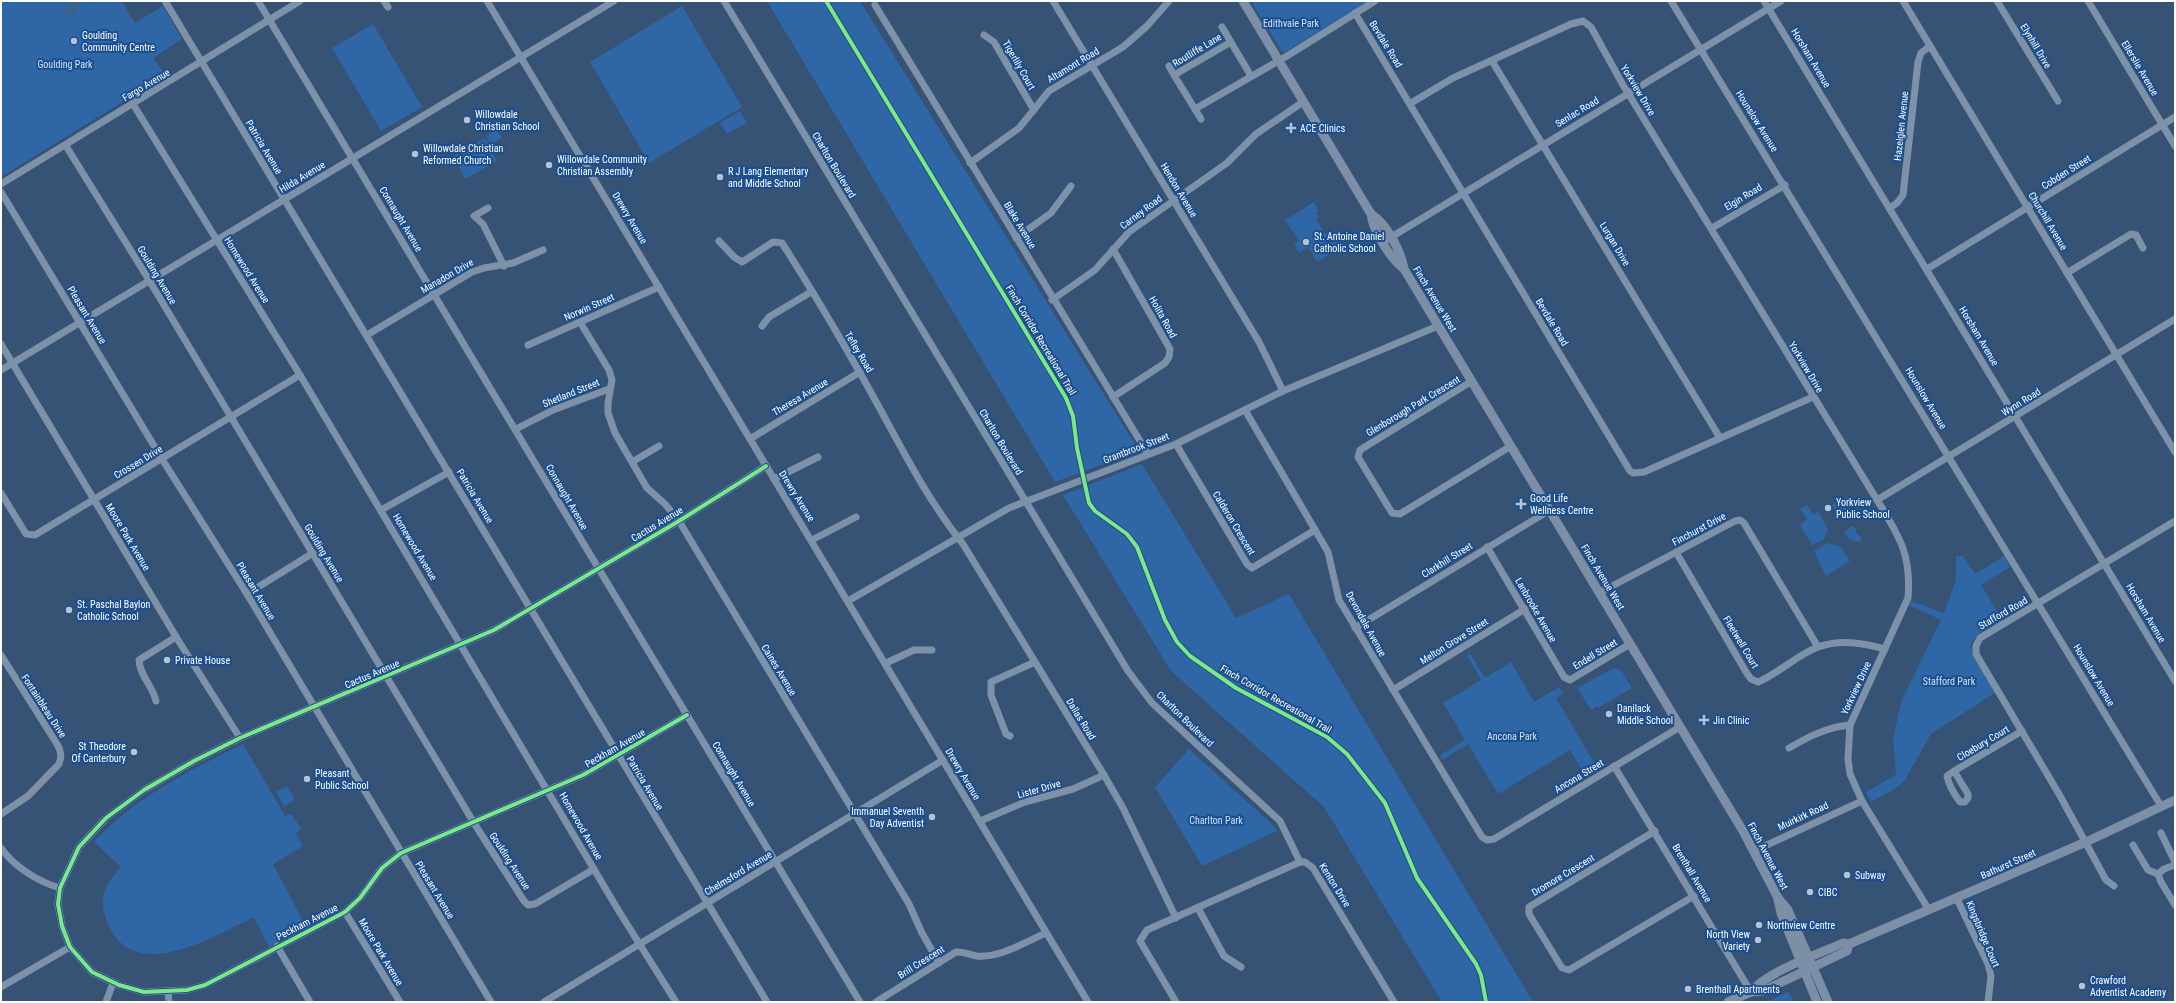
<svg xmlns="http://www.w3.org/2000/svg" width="2176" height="1003" font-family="'Roboto Condensed',sans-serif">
	<rect width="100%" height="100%" fill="#365274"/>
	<g fill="#2f66a5">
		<polygon points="4,1 122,1 135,23 163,6 182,39 153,58 166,75 1,177 1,3"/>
		<polygon points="767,1 860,1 1139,451 1055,482"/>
		<polygon points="1251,1 1369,1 1283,53"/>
		<polygon points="682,6 742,107 649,163 590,62"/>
		<polygon points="373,24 422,107 381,131 332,48"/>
		<polygon points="740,111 747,123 727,134 720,123"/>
		<polygon points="497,129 502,138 491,145 486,136"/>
		<polygon points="485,138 497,161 465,179 454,156"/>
		<polygon points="1314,202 1319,211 1316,213 1319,217 1316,219 1325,234 1331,230 1341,247 1317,262 1308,247 1299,253 1294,244 1299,241 1285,220"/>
		<polygon points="1142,464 1236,618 1289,594 1533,1002 1442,1002 1324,807 1171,671 1063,495"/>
		<polygon points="1847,496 1854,508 1839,516 1832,505"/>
		<polygon points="1807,505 1813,515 1818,511 1828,530 1824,539 1812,545 1800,525 1807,519 1800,509"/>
		<path d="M1851,526L1856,528V533L1862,538L1861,541C1854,543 1848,538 1844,533Z"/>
		<polygon points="1827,543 1841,547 1850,561 1826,576 1814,551"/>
		<path d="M1956,556H1963L1975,574L2004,556L2010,567L1981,585L2003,621C1991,627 1973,633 1970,647L1996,692L1931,734L1905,780L1896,788L1871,802L1866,792L1896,775L1893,739L1901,702L1941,620L1909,605L1911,601L1944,613L1956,580Z"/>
		<polygon points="1470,653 1485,678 1511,662 1534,702 1559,687 1563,694 1556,698 1598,769 1585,776 1570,750 1498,794 1468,744 1442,760 1440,755 1465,740 1443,703 1481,680 1467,655"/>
		<polygon points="1614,668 1621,670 1632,688 1598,708 1597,706 1591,710 1577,688"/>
		<path d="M243,744L285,816L291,814L301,828L296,834L303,846L273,864L305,925L269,947L254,917C213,937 130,988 106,919C98,896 106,884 121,867L94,842C134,798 190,770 243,744Z"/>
		<polygon points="1189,749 1275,827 1277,831 1202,866 1155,787"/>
		<polygon points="287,786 295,800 284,806 276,792"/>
		<polygon points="1788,992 1794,1002 1766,1002"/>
	</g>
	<polygon fill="#3b618d" points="72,1 84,2 82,6 76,8 73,16 65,13 64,7"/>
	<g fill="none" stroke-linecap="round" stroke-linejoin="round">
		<g stroke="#7d92a8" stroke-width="7">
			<polyline points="165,1 767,1002"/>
			<path d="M258,1C459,335 657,669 860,1002"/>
			<polyline points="384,1 388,7"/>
			<polyline points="487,1 1088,1002"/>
			<polyline points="724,1 1128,671 1152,703 1280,821 1300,862"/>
			<polyline points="1053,1 1259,342 1283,391"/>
			<polyline points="1671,1 2161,806"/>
			<polyline points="1764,1 2175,681"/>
			<polyline points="1903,1 2175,452"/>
			<polyline points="1997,1 2058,101"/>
			<polyline points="2088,1 2175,146"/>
			<polyline points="875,5 1148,454"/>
			<polyline points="1355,13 1630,471 1633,473 1644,472 1813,397"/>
			<polyline points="1222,27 1251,76"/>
			<polyline points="984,35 994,42 1034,110"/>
			<polyline points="1492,61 1720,438"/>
			<polyline points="1169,66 1174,75"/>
			<path d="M1411,103L1453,78L1571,24L1583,21L1591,27L1623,85L1874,495C1897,533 1912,552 1908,598L1850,725L1848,759L1850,774L1862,801L1929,910"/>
			<polyline points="133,104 300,375 620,913 676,1002"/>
			<polyline points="1195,109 1287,56 1375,1"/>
			<polyline points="1201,119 1174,75 1231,42"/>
			<polyline points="66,146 149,280 474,823 524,901 528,905 535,904 594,869"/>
			<polyline points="970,163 1019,128 1049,91 1123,47 1147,26 1169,1"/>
			<polyline points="1,184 300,1"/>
			<polyline points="1,192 162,459 247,594 491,1002"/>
			<polyline points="488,208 474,216 483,224 504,266"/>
			<polyline points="1890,208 1897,203 1903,195 1918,62 1921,53 1930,46"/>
			<polyline points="1712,228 1785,185"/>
			<polyline points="1016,238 1051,213 1071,186"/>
			<path d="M719,241L734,257L742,262L773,242L782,243C809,285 835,329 860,373C893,430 921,492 963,544L1104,775L1123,808L1176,918"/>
			<polyline points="1383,242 1781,1"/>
			<polyline points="1113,249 1170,349 1169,357 1165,363 1113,397"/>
			<polyline points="1927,269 2175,117"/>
			<polyline points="2067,273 2131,234 2136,235 2143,248"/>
			<polyline points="1052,300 1095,270 1129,232 1227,163 1256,134 1303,102"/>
			<polyline points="580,322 609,370 612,380 608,403 608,413 615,433 647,488 665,504 679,521 909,904 922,933 939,963"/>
			<polyline points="762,326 769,317 811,292"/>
			<polyline points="367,335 472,272 484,268 513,263 543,250"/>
			<polyline points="1,344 178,640 240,738"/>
			<polyline points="528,345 659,287"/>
			<polyline points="1,370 614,1"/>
			<polyline points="1472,381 1360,450 1358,457 1392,513 1400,514 1511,446"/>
			<polyline points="1245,410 1328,552 1339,600 1482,837 1487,840 1494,839 1680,727"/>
			<polyline points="516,429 553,410 609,389"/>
			<polyline points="750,439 860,372"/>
			<polyline points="1176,444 1247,564 1252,568 1315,530"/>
			<polyline points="632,462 659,446"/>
			<polyline points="774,479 818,457"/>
			<polyline points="1,493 26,534 35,535 300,375"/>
			<polyline points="1877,500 2175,319"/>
			<polyline points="381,510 449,472"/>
			<polyline points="812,540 856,517"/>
			<polyline points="1487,547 1564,677 1570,680 1630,644"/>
			<path d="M1676,552L1746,672L1751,679L1758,682C1779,673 1797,655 1818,647C1840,639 1863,643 1885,649"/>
			<polyline points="1599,593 1735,521 1740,520 1744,523 1818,647"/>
			<polyline points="247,594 313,553"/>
			<polyline points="848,601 1009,508 1176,444 1283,391 1438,326"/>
			<polyline points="1355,628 1550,510"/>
			<path d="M1,655L57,744C61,751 62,756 59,764L28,796L1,814"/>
			<polyline points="886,663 914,650 932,650"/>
			<polyline points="1393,690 1525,609"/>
			<path d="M156,701C153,687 139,674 139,660L176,637"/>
			<polyline points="687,715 583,775 401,853 382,868 360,898 345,912 205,985 187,990 144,992 119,985 92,972 70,947 62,926 58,904 60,888 79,847 106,818 144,790 194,761 240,738 494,630 679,521 766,466"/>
			<polyline points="1010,736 1006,734 991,695 991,682 1035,662"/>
			<path d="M1789,748C1808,737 1827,727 1850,725"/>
			<polyline points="1614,766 1751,992"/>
			<path d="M1954,771L1968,794V798L1965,802H1960C1954,794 1949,786 1947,776L1954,771L2022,731"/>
			<polyline points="980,821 1025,802 1073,789 1104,775"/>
			<polyline points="1655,831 1529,907 1529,914 1562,968 1569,970 1694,896"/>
			<polyline points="2161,833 2175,862"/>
			<polyline points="2133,845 2148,870 2158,874"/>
			<path d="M1,848C14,867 39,882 60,888"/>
			<polyline points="1754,851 1862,801"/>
			<polyline points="2158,874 2161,882 2175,905"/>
			<polyline points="2158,874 2164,869 2175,865"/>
			<polyline points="2114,886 2106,880 2059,794 1976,654 1976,646 1980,638 2175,521"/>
			<polyline points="1957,899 1988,964 1991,976 1988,1002"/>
			<polyline points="1198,908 1224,956 1241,967"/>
			<polyline points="345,912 400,1002"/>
			<polyline points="277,946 310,1002"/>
			<polyline points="1,987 70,947"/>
			<polyline points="168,991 169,1002"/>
			<polyline points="106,1002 113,983"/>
			<polyline points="544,1002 943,760"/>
			<path d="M876,1002L956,952C964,951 969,955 977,956C1001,958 1025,942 1046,933"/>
			<polyline points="1176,1002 1140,941 1147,930 1300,862 1305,862 1313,868 1394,1002"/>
		</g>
		<g stroke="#7d8ea7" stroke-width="9">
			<path d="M1243,1L1371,214C1373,231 1390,258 1404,269"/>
			<path d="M1371,214C1387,224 1401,251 1404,269L1743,831L1778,898L1788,910L1828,1002"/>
			<polyline points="1778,900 1781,913 1817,1002"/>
			<path d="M1751,992C1766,972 1819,954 1843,943L1849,944L2086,842L2175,800"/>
			<polyline points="1728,1002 1751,992 1763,991 1847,951 1849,944"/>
		</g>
		<g stroke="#1b4f8f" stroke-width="6">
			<g id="cycleway">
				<polyline points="826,1 1066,398 1073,416 1077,448 1089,503 1095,511 1127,534 1137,547 1165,620 1177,642 1190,656 1236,688 1327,737 1347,754 1385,803 1417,878 1476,964 1481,975 1486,1002"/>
				<polyline points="687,715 583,775 401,853 382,868 360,898 345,912 205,985 187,990 144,992 119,985 92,972 70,947 62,926 58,904 60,888 79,847 106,818 144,790 194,761 240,738 494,630 679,521 766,466"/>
			</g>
		</g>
		<use href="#cycleway" stroke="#7ce984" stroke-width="4"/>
	</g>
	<g fill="#b9c2ce" stroke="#1b4f8f" stroke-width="1.5">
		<circle cx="74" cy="41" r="4"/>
		<circle cx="467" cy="120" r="4"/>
		<path d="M1289 122h4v4h4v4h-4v4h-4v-4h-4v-4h4z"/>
		<circle cx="415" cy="154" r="4"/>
		<circle cx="549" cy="165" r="4"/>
		<circle cx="720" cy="177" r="4"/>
		<circle cx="1306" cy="242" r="4"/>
		<path d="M1519 498h4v4h4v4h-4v4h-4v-4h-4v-4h4z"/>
		<circle cx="1828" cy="508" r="4"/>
		<circle cx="69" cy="610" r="4"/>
		<circle cx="167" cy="660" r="4"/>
		<circle cx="1609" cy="714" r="4"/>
		<path d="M1702 714h4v4h4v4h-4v4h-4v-4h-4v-4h4z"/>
		<circle cx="134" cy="752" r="4"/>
		<circle cx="307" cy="779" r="4"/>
		<circle cx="932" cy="817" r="4"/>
		<circle cx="1847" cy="875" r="4"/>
		<circle cx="1810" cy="892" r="4"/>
		<circle cx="1759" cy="925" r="4"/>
		<circle cx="1758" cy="940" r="4"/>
		<circle cx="2082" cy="986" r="4"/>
		<circle cx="1688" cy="989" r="4"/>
	</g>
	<g text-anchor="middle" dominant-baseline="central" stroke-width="4" stroke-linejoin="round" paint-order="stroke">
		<g font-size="10" fill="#cfe3fa" stroke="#1b4f8f">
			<text x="1291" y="23">Edithvale Park</text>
			<text x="65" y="64">Goulding Park</text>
			<text x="1949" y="681">Stafford Park</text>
			<text x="1512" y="736">Ancona Park</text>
			<text x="1216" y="820">Charlton Park</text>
		</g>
		<g font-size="10" fill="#fff" stroke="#1b4f8f" text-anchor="start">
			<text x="82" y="35">Goulding<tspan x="82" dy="12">Community Centre</tspan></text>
			<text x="475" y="114">Willowdale<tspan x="475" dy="12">Christian School</tspan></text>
			<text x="1300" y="128">ACE Clinics</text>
			<text x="423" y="148">Willowdale Christian<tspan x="423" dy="12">Reformed Church</tspan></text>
			<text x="557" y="159">Willowdale Community<tspan x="557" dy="12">Christian Assembly</tspan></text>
			<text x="728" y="171">R J Lang Elementary<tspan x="728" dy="12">and Middle School</tspan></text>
			<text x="1314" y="236">St. Antoine Daniel<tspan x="1314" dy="12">Catholic School</tspan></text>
			<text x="1530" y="498">Good Life<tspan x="1530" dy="12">Wellness Centre</tspan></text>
			<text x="1836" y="502">Yorkview<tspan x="1836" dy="12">Public School</tspan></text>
			<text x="77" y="604">St. Paschal Baylon<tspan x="77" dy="12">Catholic School</tspan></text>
			<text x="175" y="660">Private House</text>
			<text x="1617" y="708">Danilack<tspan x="1617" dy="12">Middle School</tspan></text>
			<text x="1713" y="720">Jin Clinic</text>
			<text x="126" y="746" text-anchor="end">St Theodore<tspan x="126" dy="12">Of Canterbury</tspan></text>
			<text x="315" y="773">Pleasant<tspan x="315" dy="12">Public School</tspan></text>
			<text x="924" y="811" text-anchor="end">Immanuel Seventh<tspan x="924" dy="12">Day Adventist</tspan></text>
			<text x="1855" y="875">Subway</text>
			<text x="1818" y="892">CIBC</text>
			<text x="1767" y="925">Northview Centre</text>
			<text x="1750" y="934" text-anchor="end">North View<tspan x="1750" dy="12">Variety</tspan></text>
			<text x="2090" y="980">Crawford<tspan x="2090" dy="12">Adventist Academy</tspan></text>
			<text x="1696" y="989">Brenthall Apartments</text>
		</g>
		<g font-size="10" fill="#fff" stroke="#1b4f8f">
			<text transform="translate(1386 44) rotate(58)">Bevdale Road</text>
			<text transform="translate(2036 46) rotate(59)">Elynhill Drive</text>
			<text transform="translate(1197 50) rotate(-31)">Routliffe Lane</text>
			<text transform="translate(1811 58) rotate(59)">Horsham Avenue</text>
			<text transform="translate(1019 65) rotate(60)">Tigerlily Court</text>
			<text transform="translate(1073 65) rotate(-31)">Altamont Road</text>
			<text transform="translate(2140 68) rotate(59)">Ellerslie Avenue</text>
			<text transform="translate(146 85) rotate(-31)">Fargo Avenue</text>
			<text transform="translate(1638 90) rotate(59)">Yorkview Drive</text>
			<text transform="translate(1577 112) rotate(-31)">Senlac Road</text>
			<text transform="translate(1757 121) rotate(58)">Hounslow Avenue</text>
			<text transform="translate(1901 126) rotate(-84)">Hazelglen Avenue</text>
			<text transform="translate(264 147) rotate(59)">Patricia Avenue</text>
			<text transform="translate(834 165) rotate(59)">Charlton Boulevard</text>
			<text transform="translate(2066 172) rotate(-32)">Cobden Street</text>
			<text transform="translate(302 177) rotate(-31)">Hilda Avenue</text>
			<text transform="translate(1179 190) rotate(59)">Hendon Avenue</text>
			<text transform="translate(1743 197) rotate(-31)">Elgin Road</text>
			<text transform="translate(1141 212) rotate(-37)">Carney Road</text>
			<text transform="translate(630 218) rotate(59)">Drewry Avenue</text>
			<text transform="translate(401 219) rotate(59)">Connaught Avenue</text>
			<text transform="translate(2048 221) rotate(59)">Churchill Avenue</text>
			<text transform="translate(1020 225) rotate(59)">Blake Avenue</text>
			<text transform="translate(1615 244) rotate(59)">Lurgan Drive</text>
			<text transform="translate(247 270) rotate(58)">Homewood Avenue</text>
			<text transform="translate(157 275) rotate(59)">Goulding Avenue</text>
			<text transform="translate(447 276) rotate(-30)">Manadon Drive</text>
			<text transform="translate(1435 299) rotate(59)">Finch Avenue West</text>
			<text transform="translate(589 307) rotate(-24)">Norwin Street</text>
			<text transform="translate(87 315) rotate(59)">Pleasant Avenue</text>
			<text transform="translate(1163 317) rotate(61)">Holita Road</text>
			<text transform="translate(1552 322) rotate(59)">Bevdale Road</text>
			<text transform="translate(1979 336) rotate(59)">Horsham Avenue</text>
			<text transform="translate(1041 340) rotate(59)">Finch Corridor Recreational Trail</text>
			<text transform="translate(859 352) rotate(59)">Tefley Road</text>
			<text transform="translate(1806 367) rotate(59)">Yorkview Drive</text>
			<text transform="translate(571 393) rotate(-22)">Shetland Street</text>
			<text transform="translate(800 397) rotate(-31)">Theresa Avenue</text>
			<text transform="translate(1926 398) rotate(59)">Hounslow Avenue</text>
			<text transform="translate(2021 402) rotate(-32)">Wynn Road</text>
			<text transform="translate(1413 406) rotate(-31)">Glenborough Park Crescent</text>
			<text transform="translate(1001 442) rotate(59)">Charlton Boulevard</text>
			<text transform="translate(1136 448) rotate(-21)">Grantbrook Street</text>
			<text transform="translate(138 462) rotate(-31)">Crossen Drive</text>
			<text transform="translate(475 496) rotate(59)">Patricia Avenue</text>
			<text transform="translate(797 496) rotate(58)">Drewry Avenue</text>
			<text transform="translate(567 497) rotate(60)">Connaught Avenue</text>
			<text transform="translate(1234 523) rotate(59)">Calderon Crescent</text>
			<text transform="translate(657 524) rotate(-31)">Cactus Avenue</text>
			<text transform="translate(1699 529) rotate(-28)">Finchurst Drive</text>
			<text transform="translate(128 537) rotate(59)">Moore Park Avenue</text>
			<text transform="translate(415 547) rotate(59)">Homewood Avenue</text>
			<text transform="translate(324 553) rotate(59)">Goulding Avenue</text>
			<text transform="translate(1447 560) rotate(-32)">Clarkhill Street</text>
			<text transform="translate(1603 577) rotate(59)">Finch Avenue West</text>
			<text transform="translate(256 591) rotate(59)">Pleasant Avenue</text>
			<text transform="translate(1536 610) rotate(60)">Lanbrooke Avenue</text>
			<text transform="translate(2003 613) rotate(-30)">Stafford Road</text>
			<text transform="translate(2146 613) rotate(59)">Horsham Avenue</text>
			<text transform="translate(1366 624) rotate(61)">Devondale Avenue</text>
			<text transform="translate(1454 641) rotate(-32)">Melton Grove Street</text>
			<text transform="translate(1741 642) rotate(59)">Fleetwell Court</text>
			<text transform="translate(1595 654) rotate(-31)">Endell Street</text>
			<text transform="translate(779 670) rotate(59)">Caines Avenue</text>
			<text transform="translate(372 674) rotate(-23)">Cactus Avenue</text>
			<text transform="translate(2094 675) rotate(59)">Hounslow Avenue</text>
			<text transform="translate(1856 688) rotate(-65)">Yorkview Drive</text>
			<text transform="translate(1276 699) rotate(30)">Finch Corridor Recreational Trail</text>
			<text transform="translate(44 706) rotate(57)">Fontainbleau Drive</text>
			<text transform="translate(1081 719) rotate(58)">Dallas Road</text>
			<text transform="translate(1185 719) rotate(44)">Charlton Boulevard</text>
			<text transform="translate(1983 743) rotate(-31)">Cloebury Court</text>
			<text transform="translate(615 748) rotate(-30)">Peckham Avenue</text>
			<text transform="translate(734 774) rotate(59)">Connaught Avenue</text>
			<text transform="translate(963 774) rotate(59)">Drewry Avenue</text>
			<text transform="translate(1579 776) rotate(-31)">Ancona Street</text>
			<text transform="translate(645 783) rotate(59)">Patricia Avenue</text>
			<text transform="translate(1039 789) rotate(-16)">Lister Drive</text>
			<text transform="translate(1803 816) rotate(-25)">Muirkirk Road</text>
			<text transform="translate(581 826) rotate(60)">Homewood Avenue</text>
			<text transform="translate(1768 856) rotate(62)">Finch Avenue West</text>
			<text transform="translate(510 861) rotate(57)">Goulding Avenue</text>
			<text transform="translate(2008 864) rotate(-24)">Bathurst Street</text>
			<text transform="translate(738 873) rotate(-31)">Chelmsford Avenue</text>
			<text transform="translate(1692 873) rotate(59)">Brenthall Avenue</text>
			<text transform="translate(1563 875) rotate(-31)">Dromore Crescent</text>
			<text transform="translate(1335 885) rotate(58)">Kenton Drive</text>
			<text transform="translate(435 890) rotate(59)">Pleasant Avenue</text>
			<text transform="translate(307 922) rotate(-27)">Peckham Avenue</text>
			<text transform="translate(1983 934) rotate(67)">Kingsbridge Court</text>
			<text transform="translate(381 952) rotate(59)">Moore Park Avenue</text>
			<text transform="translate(921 962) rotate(-32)">Brill Crescent</text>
		</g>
	</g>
	<rect width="2176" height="1003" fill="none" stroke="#ffffff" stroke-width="4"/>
</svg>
